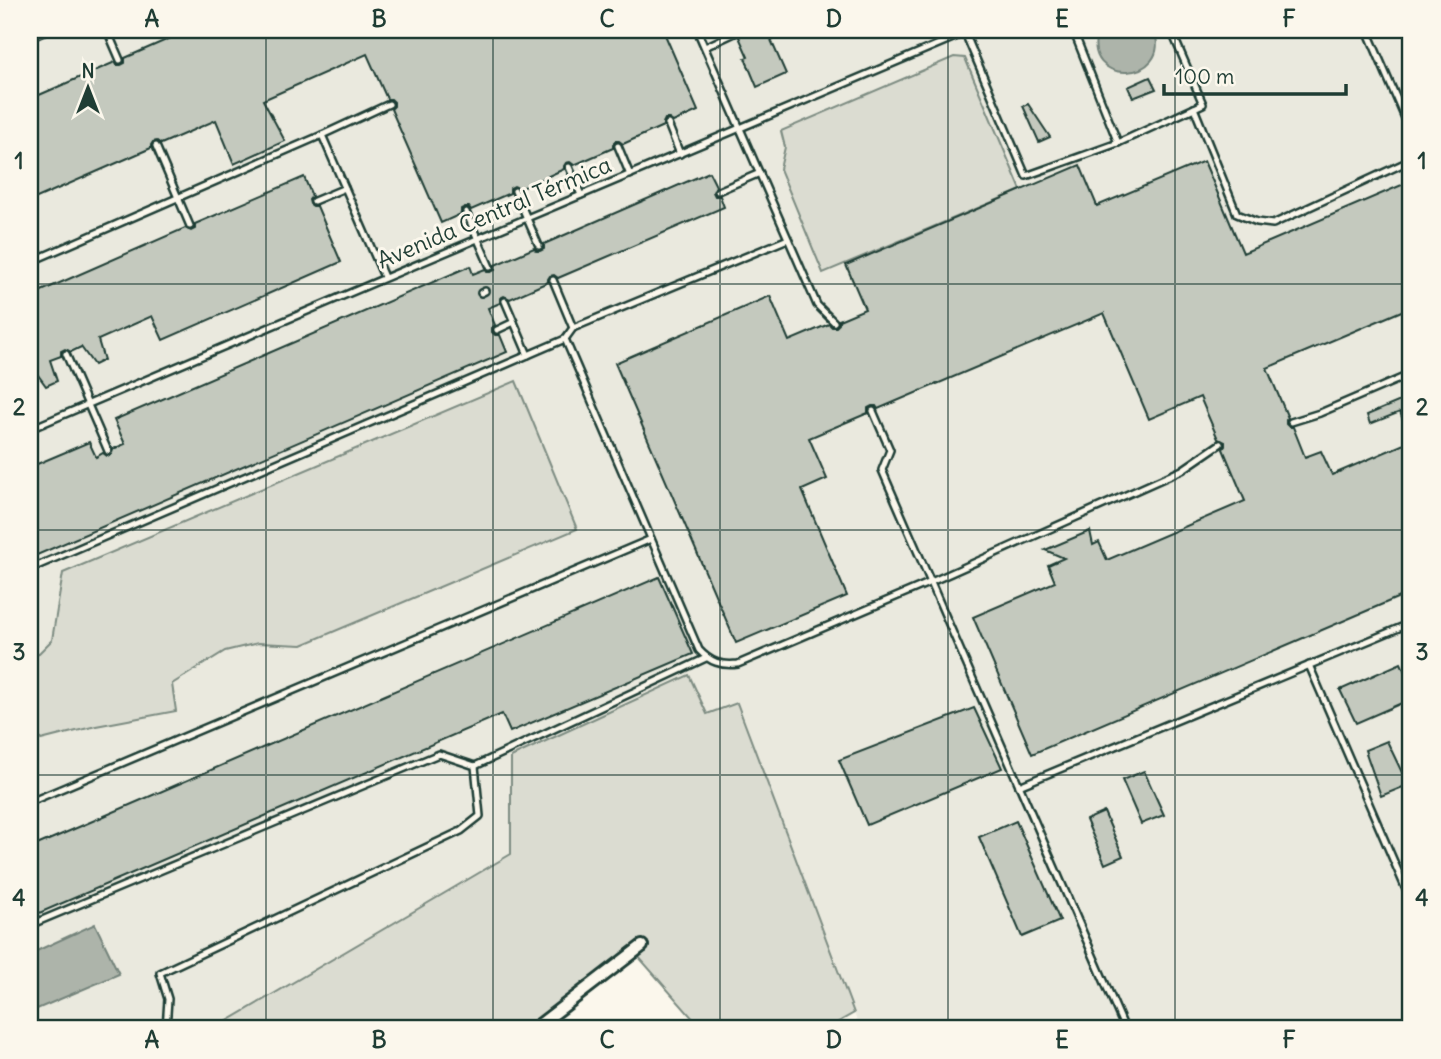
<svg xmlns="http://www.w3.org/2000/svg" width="1441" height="1059" font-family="Delius,sans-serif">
	<rect width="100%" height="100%" fill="#fbf7ec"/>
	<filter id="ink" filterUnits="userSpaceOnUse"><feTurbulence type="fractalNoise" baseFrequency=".0143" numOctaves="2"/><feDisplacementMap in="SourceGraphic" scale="14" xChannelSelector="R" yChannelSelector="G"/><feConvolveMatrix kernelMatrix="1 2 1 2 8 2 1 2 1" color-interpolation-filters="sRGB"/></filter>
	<g filter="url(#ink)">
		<polygon fill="#eae9de" points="30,30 1411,30 1411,1029 860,1029 737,703 707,715 511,854 214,1029 30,1029"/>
		<g fill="#dbdcd1" stroke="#7d8c82" stroke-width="2">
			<polygon points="954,57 965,58 1021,190 823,273 780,169 785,147 781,131"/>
			<polygon points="516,381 577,529 302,645 258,643 225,651 172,684 176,711 96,726 41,740 30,723 30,662 52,640 63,573"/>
			<polygon points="689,675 707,714 737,703 854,1013 826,1029 702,1029 638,956 539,1029 214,1029 511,854 511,757"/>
		</g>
		<g fill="#adb4aa" stroke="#74847b" stroke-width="2">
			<path d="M1098,30H1154C1174,84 1079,88 1098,30Z"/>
			<polygon points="95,924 119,974 30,1012 30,954"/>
		</g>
		<g fill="#c4c9be" stroke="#1f3d34" stroke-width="2">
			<polygon points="189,30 663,30 698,111 673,122 669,119 665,119 663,123 663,126 623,144 619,141 615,141 613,145 613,148 574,165 570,162 566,163 564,166 564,169 520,189 514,186 510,188 510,193 471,210 469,207 465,207 461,209 461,214 441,223 391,109 394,106 394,102 391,99 387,99 367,54 263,100 285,141 234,164 216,120 161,144 157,141 153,142 151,145 151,148 30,201 30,99 115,62 117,65 121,65 125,63 125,58"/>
			<polygon points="742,30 794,30 771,40 786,74 757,87 745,58 748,57 739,37 742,34"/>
			<polygon points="1150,77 1156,89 1133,98 1128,87"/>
			<polygon points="1028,104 1050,137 1039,142 1023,106"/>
			<polygon points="1204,161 1243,253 1411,181 1411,307 1267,368 1288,418 1286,420 1286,424 1289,427 1293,427 1305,457 1321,451 1332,475 1411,441 1411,592 1032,754 973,617 1055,582 1048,565 1064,558 1045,550 1090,531 1093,545 1099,542 1107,560 1245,501 1223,449 1225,446 1225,442 1218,439 1200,397 1149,419 1104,313 878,409 876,406 872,406 868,408 868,413 809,438 827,479 802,490 847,596 736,643 615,363 770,296 789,341 829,324 832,327 836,327 839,324 839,320 865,309 846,265 1080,165 1097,206"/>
			<polygon points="709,172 716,186 713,192 715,196 720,196 724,207 558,278 554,275 550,276 548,279 548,282 510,299 504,296 500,298 500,303 488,308 495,325 492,328 492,332 495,335 500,335 507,352 30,558 30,467 89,442 96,457 103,453 107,456 111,455 113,449 125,444 114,420 470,266 473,274 485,269 487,272 491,272 495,270 495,265 534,248 536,251 540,251 544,249 544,244"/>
			<polygon points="304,177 312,196 309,200 310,204 313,206 317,206 341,262 163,340 152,316 98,340 104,360 94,365 81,347 71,352 65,349 61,351 61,356 50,360 57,381 46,386 30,364 30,296 185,228 191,231 195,229 195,224"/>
			<polygon points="1405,399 1411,412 1411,416 1403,420 1400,412 1370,424 1367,415"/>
			<polygon points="659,577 693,654 510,732 502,714 30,917 30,848"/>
			<polygon points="1401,663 1411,685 1411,699 1356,723 1340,690"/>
			<polygon points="974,708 1002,768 867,825 839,760"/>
			<polygon points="1387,741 1408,785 1381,796 1365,750"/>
			<polygon points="1144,771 1164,815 1141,824 1122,780"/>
			<polygon points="1104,812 1123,856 1105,864 1086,820"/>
			<polygon points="1016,821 1060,921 1022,937 979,837"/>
		</g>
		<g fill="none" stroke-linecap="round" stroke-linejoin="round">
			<g stroke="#1f3d34" stroke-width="10">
				<g id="lane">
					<polyline points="107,30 120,60"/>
					<polyline points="697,30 817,305 834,322"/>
					<polyline points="1367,30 1411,132"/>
					<polyline points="965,33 1026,176 1118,143 1073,30"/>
					<polyline points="30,38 48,30"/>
					<polyline points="705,47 737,32"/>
					<polyline points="1194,108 1237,214 1257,222 1273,224 1411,160"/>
					<polyline points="668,124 680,154"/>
					<polyline points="322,135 389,104"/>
					<polyline points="1118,143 1203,104 1171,30"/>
					<polyline points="156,146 190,226"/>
					<polyline points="618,146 630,175"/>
					<polyline points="569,167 581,195"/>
					<polyline points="515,191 539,246"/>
					<polyline points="718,191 760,173"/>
					<polyline points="314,201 345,188"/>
					<polyline points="466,212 490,267"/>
					<polyline points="30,262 322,135 384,277"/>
					<polyline points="553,280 573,328"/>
					<polyline points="481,293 485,291"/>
					<polyline points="505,301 528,355"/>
					<polyline points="497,330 514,322"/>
					<path d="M565,339L699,650C710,662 721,666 738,664L931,582L1182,470L1220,444"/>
					<polyline points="66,354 108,451"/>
					<polyline points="873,411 890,450 882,470 1125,1029"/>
					<polyline points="1291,422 1320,413 1411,374"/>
					<path d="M30,429C343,294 659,164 972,30"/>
					<polyline points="30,569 565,339 573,328 788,239"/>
					<polyline points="1309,665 1411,901"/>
					<polyline points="475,766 706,658"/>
					<polyline points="1019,786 1411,623"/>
					<polyline points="30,802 651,539"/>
					<polyline points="30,925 439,754 475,766 480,816 461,831 160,973 168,999 166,1029"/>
					<polyline points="1385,1029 1411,1018"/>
				</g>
			</g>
			<g stroke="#1f3d34" stroke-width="16">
				<polyline id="street" points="534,1029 642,946"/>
			</g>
			<use href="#lane" stroke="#fbf7ec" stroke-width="5"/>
			<use href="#street" stroke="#fbf7ec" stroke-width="10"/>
		</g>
	</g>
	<path fill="none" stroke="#1f3d34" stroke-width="2" stroke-opacity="0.55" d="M266,30V1029M493,30V1029M720,30V1029M948,30V1029M1175,30V1029M30,284H1411M30,530H1411M30,775H1411"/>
	<g text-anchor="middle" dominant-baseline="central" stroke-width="6" stroke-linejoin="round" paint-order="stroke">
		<g font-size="23" fill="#1f3d34" stroke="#fbf7ec">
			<text transform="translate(494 212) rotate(-23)">Avenida Central Térmica</text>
		</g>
	</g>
	<rect width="1441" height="1059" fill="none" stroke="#fbf7ec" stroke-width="77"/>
	<g transform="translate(88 88)" stroke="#fbf7ec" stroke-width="5" paint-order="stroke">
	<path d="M0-5L12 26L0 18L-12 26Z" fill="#1f3d34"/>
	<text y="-10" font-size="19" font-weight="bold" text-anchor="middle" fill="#1f3d34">N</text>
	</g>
	<path d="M1164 84v10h182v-10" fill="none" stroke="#1f3d34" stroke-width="3.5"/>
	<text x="1175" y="84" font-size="21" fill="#1f3d34" stroke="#fbf7ec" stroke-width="5" paint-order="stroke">100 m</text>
	<rect x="38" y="38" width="1364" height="982" fill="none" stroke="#1f3d34" stroke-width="2.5"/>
	<g font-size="23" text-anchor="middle" font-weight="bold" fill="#1f3d34">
		<text x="152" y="27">A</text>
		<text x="379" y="27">B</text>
		<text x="607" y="27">C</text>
		<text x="834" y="27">D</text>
		<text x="1062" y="27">E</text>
		<text x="1289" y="27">F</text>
		<text x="19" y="169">1</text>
		<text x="1422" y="169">1</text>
		<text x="19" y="415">2</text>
		<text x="1422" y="415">2</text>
		<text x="19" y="660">3</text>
		<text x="1422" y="660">3</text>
		<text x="19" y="906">4</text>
		<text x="1422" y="906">4</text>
		<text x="152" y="1048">A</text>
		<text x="379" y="1048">B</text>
		<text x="607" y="1048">C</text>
		<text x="834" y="1048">D</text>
		<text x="1062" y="1048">E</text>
		<text x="1289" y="1048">F</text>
	</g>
</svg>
